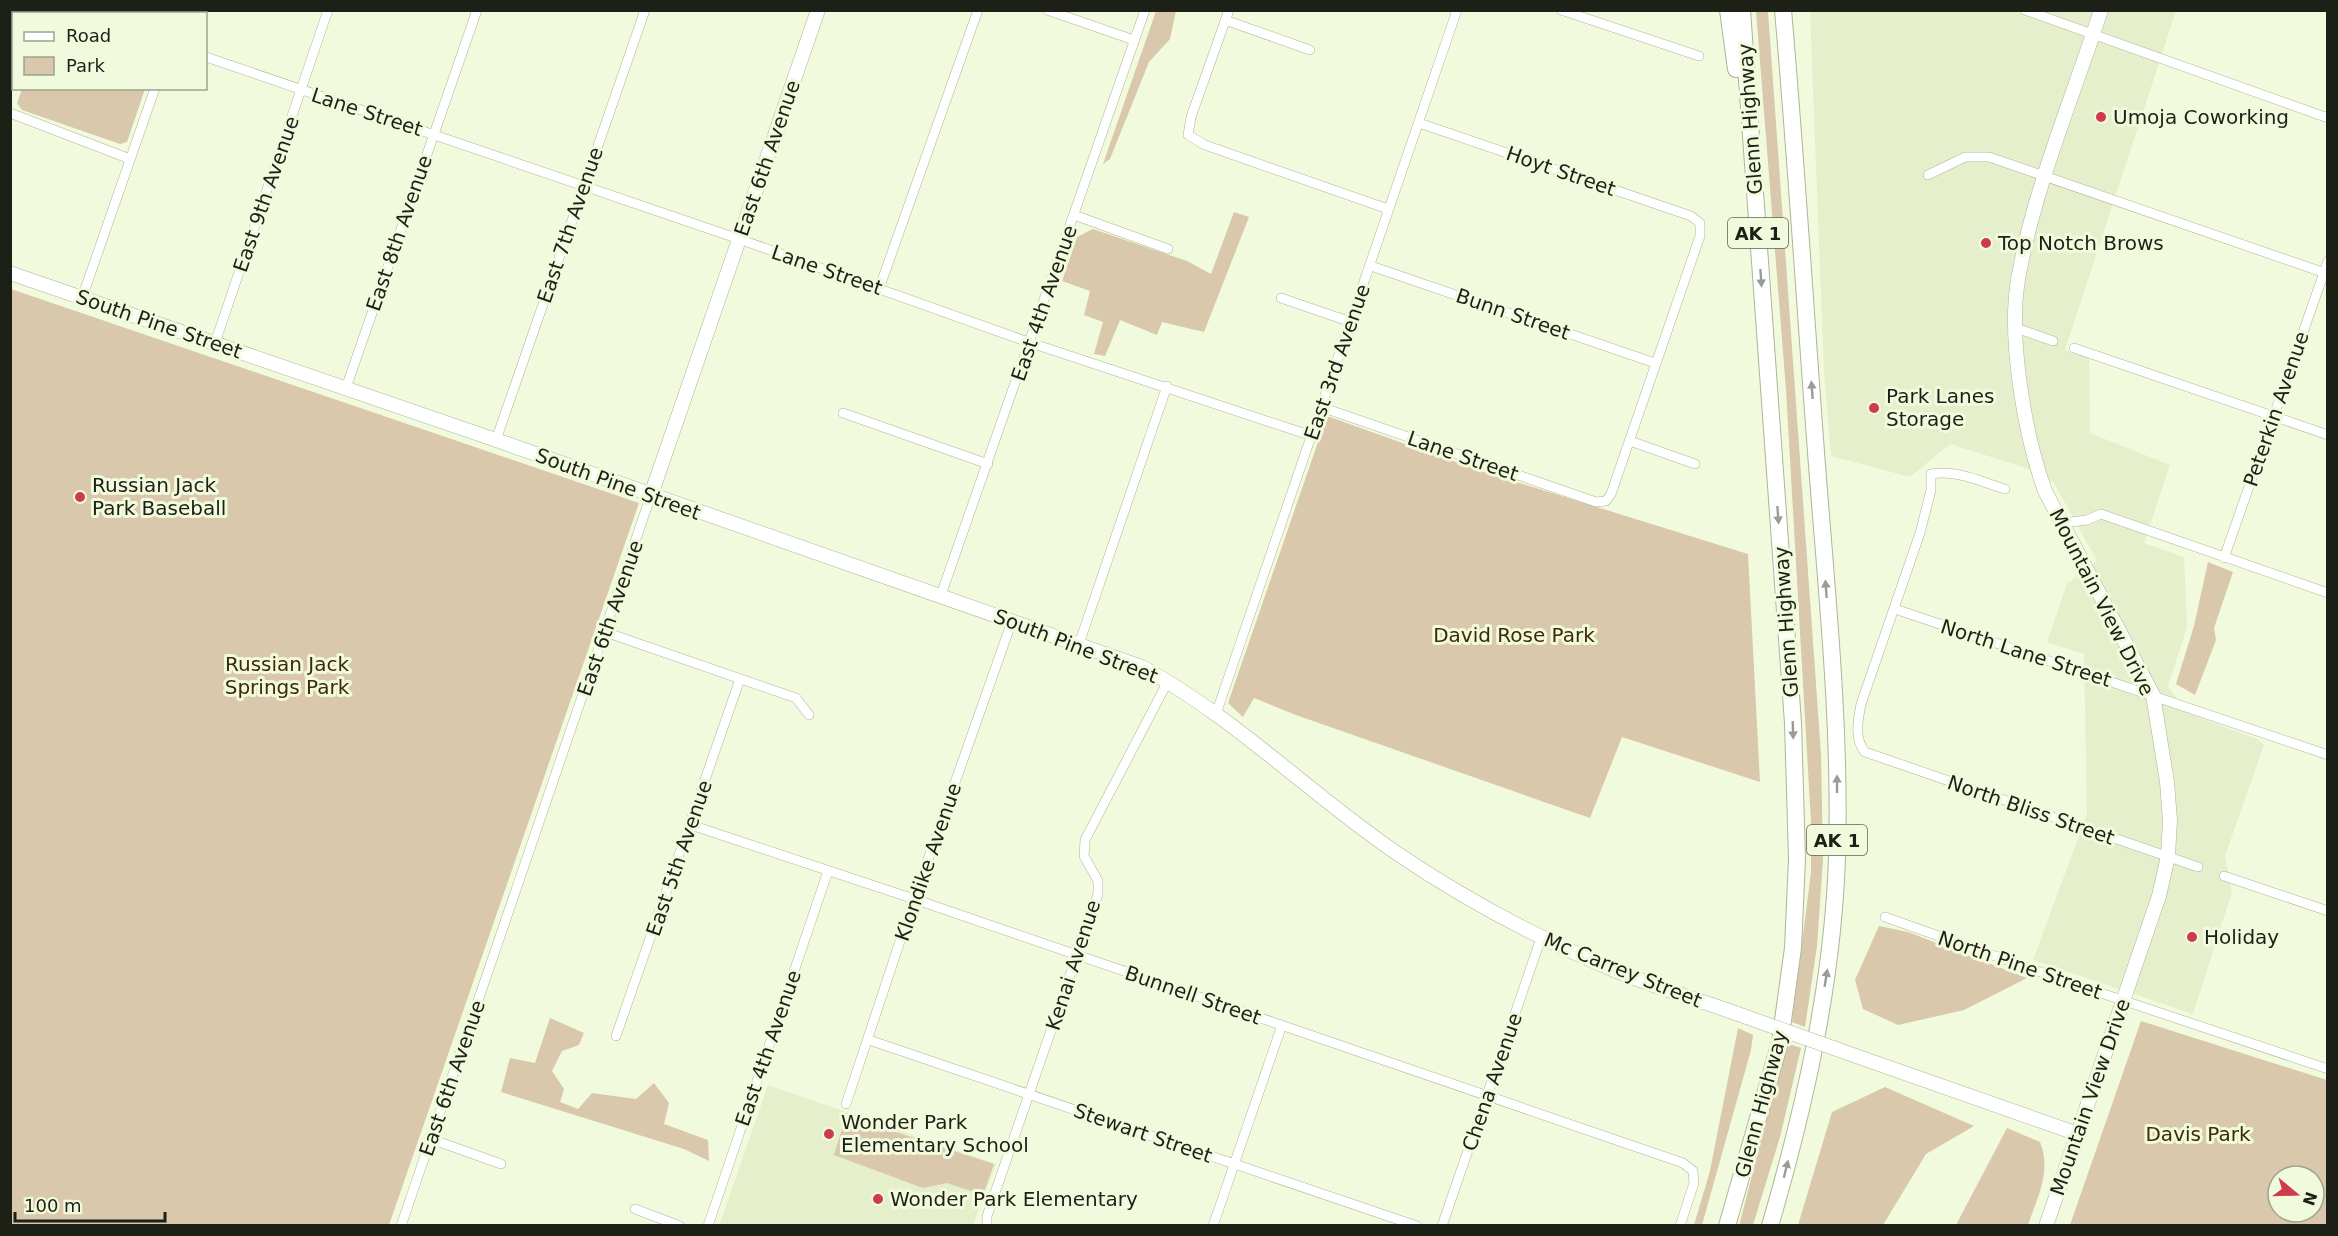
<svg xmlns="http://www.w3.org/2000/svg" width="2338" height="1236" font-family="'DejaVu Sans',sans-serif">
	<rect width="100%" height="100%" fill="#f2fadd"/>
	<g fill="#e5efcb">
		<polygon points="1810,11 2176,11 2065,350 2089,358 2090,433 2170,465 2144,543 2184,557 2187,627 2168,686 2187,713 2257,739 2264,745 2225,856 2232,892 2193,1014 2033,960 2087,814 2084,654 2047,642 2067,584 2097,561 2054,483 2026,468 1950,444 1910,477 1831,456 1824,372"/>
		<polygon points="768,1085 996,1164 973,1225 719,1226"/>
	</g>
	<g fill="#d9c8ab" fill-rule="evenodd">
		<polygon points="11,10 27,11 26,13 14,14 13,47 11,56"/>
		<polygon points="1156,11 1176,11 1170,39 1149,62 1110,159 1103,164"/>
		<polygon points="1756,11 1768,11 1821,754 1823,859 1817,946 1805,1027 1792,1022 1811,872 1811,822 1786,390"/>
		<polygon points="22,89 22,88 145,89 127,142 120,144 22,110 17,103"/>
		<polygon points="1234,212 1249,217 1204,332 1162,322 1157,335 1120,320 1105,356 1094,354 1103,322 1084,315 1090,291 1062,281 1077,237 1093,229 1187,261 1211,274"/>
		<polygon points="11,289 639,503 389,1225 11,1225"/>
		<polygon points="1327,416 1481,471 1748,554 1760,782 1622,737 1590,818 1296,715 1254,698 1243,717 1228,703"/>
		<polygon points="2208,562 2233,572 2214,628 2216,640 2195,695 2176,684 2194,626"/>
		<polygon points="1879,926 1908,932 2027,978 1964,1010 1898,1025 1863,1009 1855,980"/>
		<polygon points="550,1018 584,1033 579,1045 562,1051 552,1071 564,1089 560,1102 578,1109 592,1093 636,1099 654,1083 669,1103 664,1124 708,1140 709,1161 684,1149 501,1092 510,1058 535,1063"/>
		<path d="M2141,1021L2327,1080V1225H2070ZM2278,1176H2314V1212H2278Z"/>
		<polygon points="1738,1028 1753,1035 1751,1050 1702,1225 1694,1225 1710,1171"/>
		<polygon points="1786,1043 1801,1048 1780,1137 1753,1225 1739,1226"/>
		<polygon points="1885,1087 1974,1126 1926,1154 1883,1225 1798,1225 1832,1112"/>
		<polygon points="846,1116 994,1164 983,1195 947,1183 923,1188 834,1155"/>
		<path d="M2007,1128L2040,1142C2052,1171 2037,1198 2028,1225H1956Z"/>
	</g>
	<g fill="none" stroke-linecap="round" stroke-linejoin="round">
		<g stroke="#adb599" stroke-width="10">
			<g id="street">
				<polyline points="1047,10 1134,40"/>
				<polyline points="1229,10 1191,117 1188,135 1205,145 1388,209"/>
				<polyline points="1561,10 1699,56"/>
				<polyline points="2025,10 2328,118"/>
				<polyline points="35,14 36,10"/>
				<polyline points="181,14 182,10"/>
				<polyline points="1225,20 1310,50"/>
				<polyline points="206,57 739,239 1031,343 1312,436"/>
				<polyline points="10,84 14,76"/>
				<polyline points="10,113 130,159"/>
				<polyline points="1928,175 1965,157 1989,157 2328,274"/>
				<polyline points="1074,215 1168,249"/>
				<polyline points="1371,266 1655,363"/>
				<polyline points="879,289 978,10"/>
				<polyline points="82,298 155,88"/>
				<polyline points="1281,298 1351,322"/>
				<polyline points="2016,328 2053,341"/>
				<polyline points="215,343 328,10"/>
				<polyline points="2074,348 2328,435"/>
				<polyline points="346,388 477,10"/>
				<polyline points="1321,407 1596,502 1606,501 1611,494 1700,236 1700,223 1691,216 1419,123"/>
				<polyline points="843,413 988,464"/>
				<polyline points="496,440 645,10"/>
				<polyline points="1630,441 1695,464"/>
				<path d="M2005,489C1982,482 1955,469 1931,474V490L1920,533L1861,704C1858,720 1854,739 1865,752L2198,867"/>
				<polyline points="2063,523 2087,520 2101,514 2328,593"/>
				<polyline points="2224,558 2328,261"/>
				<polyline points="941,595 1145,10"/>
				<polyline points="1895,609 2328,755"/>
				<polyline points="605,632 796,698 809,715"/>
				<polyline points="1079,644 1167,386"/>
				<polyline points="1216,714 1457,10"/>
				<polyline points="691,825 914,899 1683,1163 1693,1171 1694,1183 1680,1226"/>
				<polyline points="2224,876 2328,911"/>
				<polyline points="1885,917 2080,986 2328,1069"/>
				<polyline points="616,1036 740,679"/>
				<polyline points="869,1040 1417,1226"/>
				<polyline points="846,1104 914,899 1012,621"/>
				<polyline points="431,1139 501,1164"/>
				<polyline points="635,1209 680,1226"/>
				<polyline points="401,1226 651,495"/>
				<polyline points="708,1226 828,871"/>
				<polyline points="987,1226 987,1216 1098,894 1098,881 1084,856 1085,840 1168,681"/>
				<polyline points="1213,1226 1282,1025"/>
				<polyline points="1442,1226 1541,938"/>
			</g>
		</g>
		<g stroke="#adb599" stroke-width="15">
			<g id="secondary">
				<path d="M10,273L496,440L1142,667C1234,717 1309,793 1395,852C1464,899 1537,938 1614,970C1654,987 1697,999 1738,1014"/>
				<polyline points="651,495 818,10"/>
				<polyline points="1856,1056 2078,1134"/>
				<path d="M2046,1226L2159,896L2168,856L2170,820L2167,782L2153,695L2045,491C2025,436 2008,339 2018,280C2033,191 2073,97 2101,10"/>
			</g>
		</g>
		<g stroke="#adb599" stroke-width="18">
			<g id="highway">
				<polyline points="1728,10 1736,69"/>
				<polyline points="1727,1226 1780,1042 1793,948 1797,859 1793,723 1742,10"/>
				<path d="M1770,1226C1805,1106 1833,982 1837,857C1841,722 1826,587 1816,452C1805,305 1796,158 1783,10"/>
			</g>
		</g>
		<use href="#street" stroke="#fff" stroke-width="9"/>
		<use href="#secondary" stroke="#fff" stroke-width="14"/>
		<use href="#highway" stroke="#fff" stroke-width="16"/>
		<g stroke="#adb599" stroke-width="15" stroke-linecap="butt">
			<polyline id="secondary-bridge" points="1738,1014 1856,1056"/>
		</g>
		<use href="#secondary-bridge" stroke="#fff" stroke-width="14"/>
	</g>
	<defs><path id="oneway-solid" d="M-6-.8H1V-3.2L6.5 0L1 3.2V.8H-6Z" transform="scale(1.5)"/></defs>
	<g fill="#999b96">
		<use href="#oneway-solid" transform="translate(1761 278) rotate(86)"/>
		<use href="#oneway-solid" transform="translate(1812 390) rotate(-94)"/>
		<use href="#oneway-solid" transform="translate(1778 515) rotate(86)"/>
		<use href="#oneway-solid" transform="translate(1826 589) rotate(-94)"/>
		<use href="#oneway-solid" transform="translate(1793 730) rotate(88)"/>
		<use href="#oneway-solid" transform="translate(1837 784) rotate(-90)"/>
		<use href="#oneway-solid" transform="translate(1826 978) rotate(-81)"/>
		<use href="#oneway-solid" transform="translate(1786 1169) rotate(-76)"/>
	</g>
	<g fill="#cd3c4b" stroke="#f2fadd" stroke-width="2">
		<circle cx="2101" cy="117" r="6"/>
		<circle cx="1986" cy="243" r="6"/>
		<circle cx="1874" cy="408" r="6"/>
		<circle cx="80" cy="497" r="6"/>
		<circle cx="2192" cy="937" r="6"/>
		<circle cx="829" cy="1134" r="6"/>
		<circle cx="878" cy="1199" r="6"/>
	</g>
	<g text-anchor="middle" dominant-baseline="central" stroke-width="6" stroke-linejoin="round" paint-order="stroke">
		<g fill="#f2fadd" stroke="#5d6152" stroke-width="1.5">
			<rect x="1728" y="218" width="60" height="30" rx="4.5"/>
			<rect x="1807" y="825" width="60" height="30" rx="4.5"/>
		</g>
		<g font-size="18" font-weight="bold" fill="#1d2016">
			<text x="1758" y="233">AK 1</text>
			<text x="1837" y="840">AK 1</text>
		</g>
		<g font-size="20" fill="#1d2016" stroke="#f2fadd">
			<text transform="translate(367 112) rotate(18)">Lane Street</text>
			<text transform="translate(1750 119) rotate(-94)">Glenn Highway</text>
			<text transform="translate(767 158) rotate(-71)">East 6th Avenue</text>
			<text transform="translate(1561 171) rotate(19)">Hoyt Street</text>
			<text transform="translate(266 194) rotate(-71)">East 9th Avenue</text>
			<text transform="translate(570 225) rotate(-71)">East 7th Avenue</text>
			<text transform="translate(399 233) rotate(-71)">East 8th Avenue</text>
			<text transform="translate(827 270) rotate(19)">Lane Street</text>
			<text transform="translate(1044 303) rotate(-71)">East 4th Avenue</text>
			<text transform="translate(1513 314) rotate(19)">Bunn Street</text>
			<text transform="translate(159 324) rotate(19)">South Pine Street</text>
			<text transform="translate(1337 362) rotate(-71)">East 3rd Avenue</text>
			<text transform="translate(2276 409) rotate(-71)">Peterkin Avenue</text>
			<text transform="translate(1463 456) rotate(19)">Lane Street</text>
			<text transform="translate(618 484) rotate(20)">South Pine Street</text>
			<text transform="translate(2102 602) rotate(63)">Mountain View Drive</text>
			<text transform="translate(610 618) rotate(-71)">East 6th Avenue</text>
			<text transform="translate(1786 622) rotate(-94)">Glenn Highway</text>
			<text transform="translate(1076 646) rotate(21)">South Pine Street</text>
			<text transform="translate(2026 653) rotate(18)">North Lane Street</text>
			<text transform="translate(2031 810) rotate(19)">North Bliss Street</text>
			<text transform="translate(679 858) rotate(-71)">East 5th Avenue</text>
			<text transform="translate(928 862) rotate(-71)">Klondike Avenue</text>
			<text transform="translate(1073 965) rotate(-72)">Kenai Avenue</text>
			<text transform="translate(2020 965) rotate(19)">North Pine Street</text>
			<text transform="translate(1623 970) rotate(22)">Mc Carrey Street</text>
			<text transform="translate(1193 995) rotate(19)">Bunnell Street</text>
			<text transform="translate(768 1048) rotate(-71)">East 4th Avenue</text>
			<text transform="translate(452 1078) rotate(-71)">East 6th Avenue</text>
			<text transform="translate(1492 1082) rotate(-71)">Chena Avenue</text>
			<text transform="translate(2090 1097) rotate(-71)">Mountain View Drive</text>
			<text transform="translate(1761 1104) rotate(-75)">Glenn Highway</text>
			<text transform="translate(1143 1133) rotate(19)">Stewart Street</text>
		</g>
		<g font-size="20" fill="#1d2016" stroke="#f2fadd" text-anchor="start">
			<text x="2113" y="117">Umoja Coworking</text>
			<text x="1998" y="243">Top Notch Brows</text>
			<text x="1886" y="396">Park Lanes<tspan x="1886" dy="23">Storage</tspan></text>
			<text x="92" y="485">Russian Jack<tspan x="92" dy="23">Park Baseball</tspan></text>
			<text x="2204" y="937">Holiday</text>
			<text x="841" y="1122">Wonder Park<tspan x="841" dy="23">Elementary School</tspan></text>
			<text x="890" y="1199">Wonder Park Elementary</text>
		</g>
		<g font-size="20" fill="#3e2a04" stroke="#f2fadd">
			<text x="1514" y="635">David Rose Park</text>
			<text x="287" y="664">Russian Jack<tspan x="287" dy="23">Springs Park</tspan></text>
			<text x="2198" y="1134">Davis Park</text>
		</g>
	</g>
	<rect width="2338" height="1236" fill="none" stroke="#1d2016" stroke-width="24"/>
	<rect x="12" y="12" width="195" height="78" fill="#f2fadd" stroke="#9da38d" stroke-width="1.5"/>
	<rect x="24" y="32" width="30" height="9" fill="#ffffff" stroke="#9da38d" stroke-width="1.5"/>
	<text x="66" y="42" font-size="18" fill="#1d2016">Road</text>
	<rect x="24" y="57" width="30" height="18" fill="#d9c8ab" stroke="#9da38d" stroke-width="1.5"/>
	<text x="66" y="72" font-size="18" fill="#1d2016">Park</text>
	<g transform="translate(2296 1194) rotate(109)"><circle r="28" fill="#f2fadd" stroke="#9da38d" stroke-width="1.5"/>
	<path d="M0-4.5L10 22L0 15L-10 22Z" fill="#cd3c4b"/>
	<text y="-9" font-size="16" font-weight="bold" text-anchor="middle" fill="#1d2016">N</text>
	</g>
	<path d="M15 1212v9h150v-9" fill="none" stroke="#1d2016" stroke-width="3"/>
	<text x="24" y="1212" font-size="18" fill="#1d2016" stroke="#f2fadd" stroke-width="4.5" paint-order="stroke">100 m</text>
</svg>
